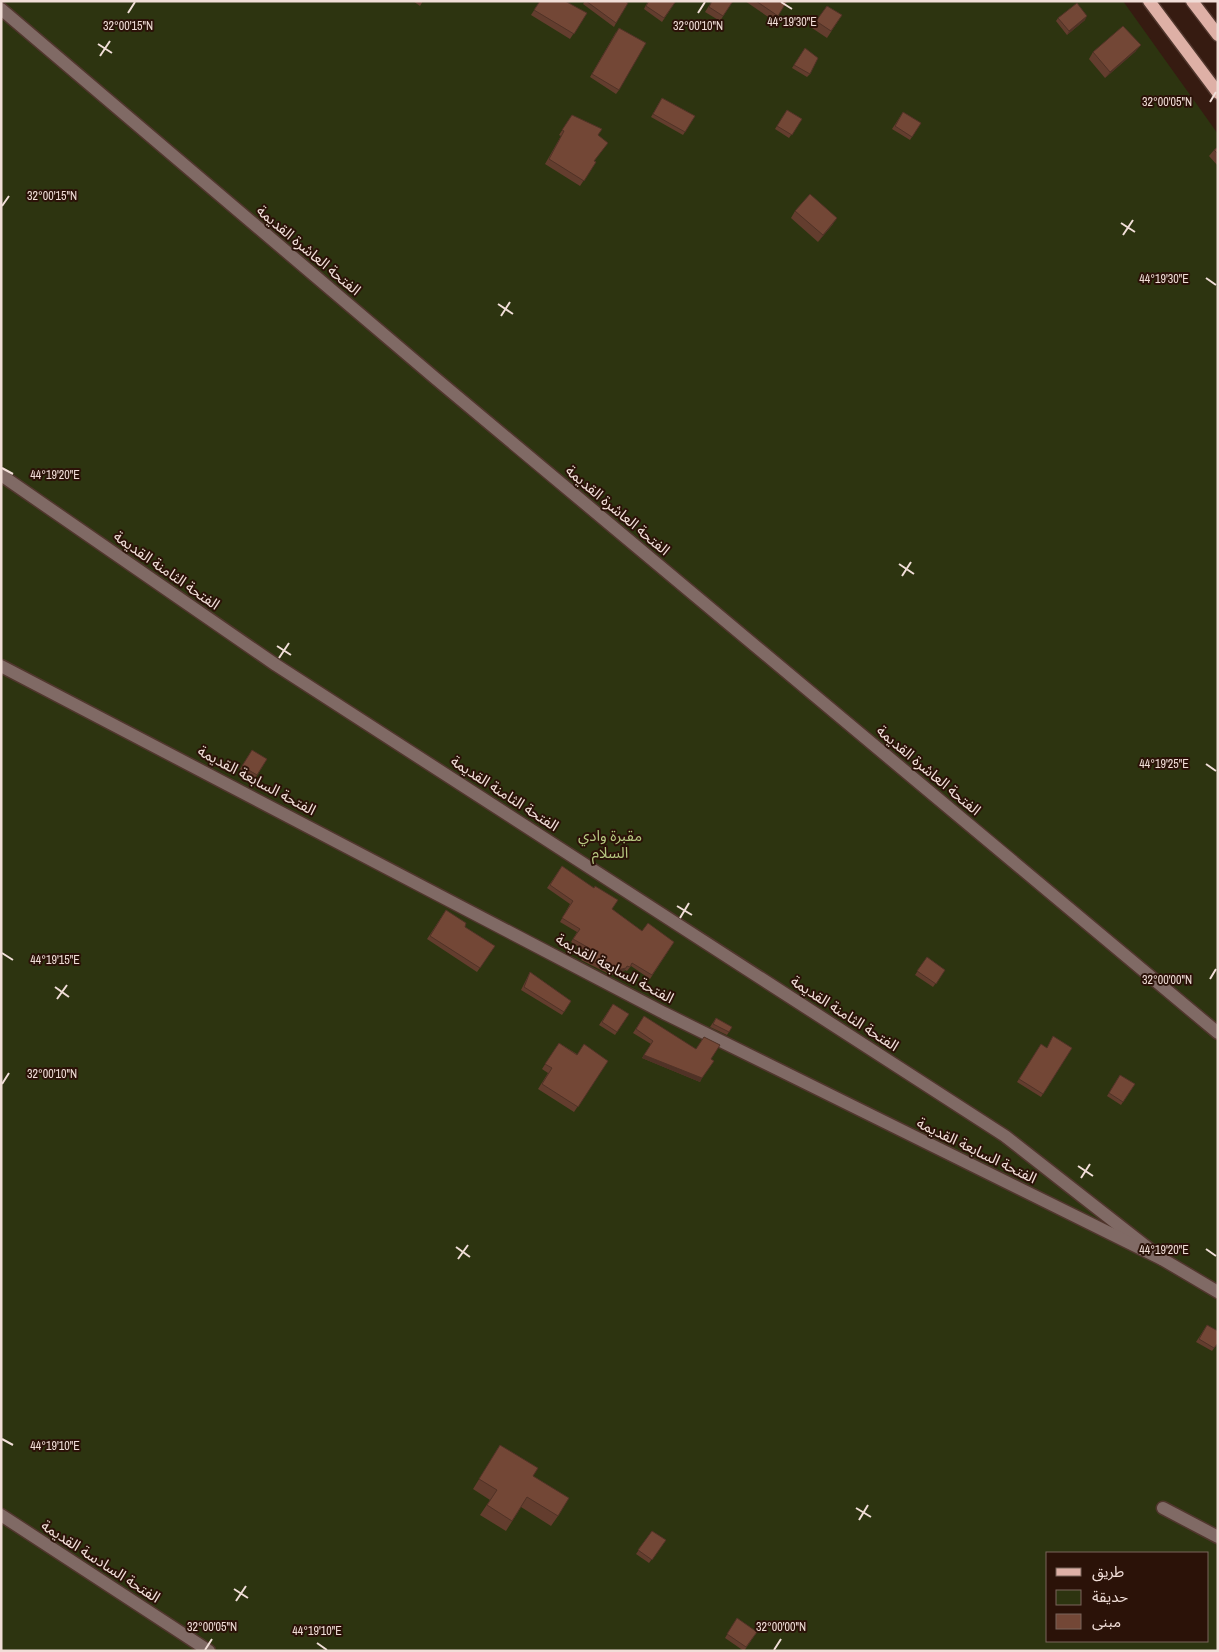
<svg xmlns="http://www.w3.org/2000/svg" width="1219" height="1652" font-family="'Archivo Narrow','Noto Sans Arabic',sans-serif">
	<rect width="100%" height="100%" fill="#361b11"/>
	<path fill="#2d3410" fill-rule="evenodd" d="M1,1H1123L1218,134V1651H1ZM1048,1553H1208V1641H1048Z"/>
	<g fill="none" stroke-linecap="round" stroke-linejoin="round">
		<g stroke="#50362d" stroke-width="15">
			<g id="minor">
				<polyline points="1,9 435,378 1218,1033"/>
				<polyline points="1,475 276,665 1005,1136 1162,1259"/>
				<polyline points="1,666 664,1013 1162,1259 1218,1292"/>
				<polyline points="1163,1508 1218,1537"/>
				<polyline points="1,1515 209,1651"/>
			</g>
		</g>
		<g stroke="#50362d" stroke-width="15">
			<g id="major">
				<polyline points="1149,1 1218,93"/>
				<polyline points="1192,1 1218,35"/>
			</g>
		</g>
		<use href="#minor" stroke="#806a65" stroke-width="12"/>
		<use href="#major" stroke="#deb0a6" stroke-width="12"/>
	</g>
	<g fill="#633d2e">
		<polygon points="413,1 423,1 420,6"/>
		<polygon points="540,1 587,13 570,39 531,15"/>
		<polygon points="585,1 625,1 616,23 614,27 583,4"/>
		<polygon points="648,1 676,1 662,22 644,9"/>
		<polygon points="712,1 733,1 720,21 705,12"/>
		<polygon points="745,1 787,1 774,21"/>
		<polygon points="827,6 842,15 827,38 812,28"/>
		<polygon points="1058,18 1085,20 1067,35 1056,21"/>
		<polygon points="616,32 619,90 616,94 590,77"/>
		<polygon points="805,48 810,74 807,77 792,68"/>
		<polygon points="1136,51 1105,78 1089,59 1093,52"/>
		<polygon points="662,98 695,116 683,135 651,117"/>
		<polygon points="787,110 802,119 789,138 775,129"/>
		<polygon points="903,112 921,123 910,140 892,129"/>
		<polygon points="572,115 598,135 595,161 596,162 580,186 545,164 561,136 559,135"/>
		<polygon points="1218,147 1218,166 1209,156 1214,150"/>
		<polygon points="795,211 833,224 818,242 791,218"/>
		<polygon points="252,750 267,759 255,779 240,769"/>
		<polygon points="562,866 612,909 642,931 674,942 650,979 631,966 627,971 625,970 624,971 611,975 581,960 587,952 571,942 577,932 560,922 570,904 547,888"/>
		<polygon points="446,910 465,927 495,946 477,972 427,939"/>
		<polygon points="927,957 945,970 933,987 915,975"/>
		<polygon points="530,972 571,1001 562,1015 521,990"/>
		<polygon points="613,1004 629,1014 615,1035 599,1025"/>
		<polygon points="644,1016 711,1059 700,1082 642,1058 651,1044 633,1033"/>
		<polygon points="716,1018 732,1027 727,1035 710,1027"/>
		<polygon points="559,1043 577,1054 608,1061 574,1112 538,1089 548,1073 542,1069"/>
		<polygon points="1041,1044 1046,1048 1072,1048 1041,1097 1017,1082"/>
		<polygon points="1120,1075 1135,1084 1121,1105 1107,1096"/>
		<polygon points="1205,1328 1218,1343 1212,1351 1196,1342"/>
		<polygon points="500,1445 533,1476 558,1516 551,1526 521,1507 506,1531 480,1515 490,1500 473,1489"/>
		<polygon points="652,1531 666,1540 649,1563 636,1554"/>
		<polygon points="737,1618 757,1632 744,1651 725,1638"/>
	</g>
	<g fill="#503226">
		<polygon points="1087,16 1085,20 1067,35 1069,31"/>
		<polygon points="1141,45 1136,51 1105,78 1110,72"/>
		<polygon points="837,218 833,224 818,242 823,235"/>
		<polygon points="626,968 624,971 611,975 613,971"/>
		<polygon points="644,1055 702,1078 700,1082 642,1058"/>
	</g>
	<g fill="#734736" stroke="#503226">
		<polygon points="540,1 565,1 587,13 574,34 534,10"/>
		<polygon points="586,1 625,1 628,3 616,23"/>
		<polygon points="649,1 676,1 664,18 646,6"/>
		<polygon points="712,1 733,1 723,16 709,7"/>
		<polygon points="756,1 787,1 778,16"/>
		<polygon points="1077,3 1087,16 1069,31 1058,18"/>
		<polygon points="827,6 842,15 831,31 816,21"/>
		<polygon points="1123,26 1141,45 1110,72 1093,52"/>
		<polygon points="619,28 646,43 619,90 592,74"/>
		<polygon points="805,48 818,58 810,74 794,65"/>
		<polygon points="662,98 695,116 685,132 653,114"/>
		<polygon points="787,110 802,119 792,135 777,126"/>
		<polygon points="903,112 921,123 912,137 895,126"/>
		<polygon points="572,115 602,129 598,135 608,143 594,161 596,162 584,181 549,159 564,131 562,130"/>
		<polygon points="1218,147 1218,154 1214,150"/>
		<polygon points="810,194 837,218 823,235 795,211"/>
		<polygon points="252,750 267,759 257,775 242,766"/>
		<polygon points="562,866 594,888 595,886 618,900 612,909 642,931 648,923 674,942 652,975 632,963 630,967 627,966 626,968 613,971 584,957 589,948 573,939 580,929 562,918 573,901 550,885"/>
		<polygon points="446,910 466,923 465,927 495,946 480,968 430,936"/>
		<polygon points="927,957 945,970 936,984 917,971"/>
		<polygon points="530,972 571,1001 564,1012 524,987"/>
		<polygon points="613,1004 629,1014 617,1032 602,1022"/>
		<polygon points="644,1016 696,1049 704,1037 720,1045 711,1059 714,1061 702,1078 644,1055 653,1041 636,1029"/>
		<polygon points="716,1018 732,1027 729,1032 713,1024"/>
		<polygon points="1053,1036 1072,1048 1043,1094 1019,1079 1041,1044 1047,1048"/>
		<polygon points="559,1043 577,1055 584,1044 608,1061 578,1107 542,1084 552,1068 545,1064"/>
		<polygon points="1120,1075 1135,1084 1123,1102 1109,1093"/>
		<polygon points="1207,1325 1218,1331 1218,1343 1214,1348 1199,1339"/>
		<polygon points="500,1445 538,1468 533,1476 569,1498 558,1516 527,1497 512,1521 487,1505 497,1490 479,1479"/>
		<polygon points="652,1531 666,1540 652,1560 638,1550"/>
		<polygon points="737,1618 757,1632 746,1647 727,1634"/>
	</g>
	<path fill="none" stroke="#f1ded8" stroke-width="2" d="M781,2L792,9M128,13L135,2M698,13L705,2M98,44L112,53M100,56L110,41M1210,102L1216,92M2,206L9,196M1121,223L1135,232M1123,235L1133,220M1206,278L1216,285M498,304L513,314M501,316L510,302M2,468L13,474M899,564L914,574M902,576L911,562M277,646L291,655M279,658L289,643M1206,764L1216,771M677,906L692,915M680,918L689,903M2,953L13,960M1210,979L1216,969M55,987L69,997M57,999L67,985M2,1084L9,1073M1078,1166L1093,1176M1081,1178L1090,1164M456,1247L470,1257M1206,1249L1216,1256M458,1259L468,1245M2,1439L13,1445M856,1508L871,1517M859,1520L868,1505M234,1589L248,1598M236,1601L246,1586M317,1643L327,1650M205,1650L212,1639M774,1650L781,1639"/>
	<g text-anchor="middle" dominant-baseline="central" stroke-width="4" stroke-linejoin="round" paint-order="stroke">
		<g font-size="15" fill="#f1ded8" stroke="#2b1208">
			<text transform="translate(309 250) rotate(40)">الفتحة العاشرة القديمة</text>
			<text transform="translate(618 510) rotate(40)">الفتحة العاشرة القديمة</text>
			<text transform="translate(167 570) rotate(35)">الفتحة الثامنة القديمة</text>
			<text transform="translate(929 770) rotate(40)">الفتحة العاشرة القديمة</text>
			<text transform="translate(257 780) rotate(28)">الفتحة السابعة القديمة</text>
			<text transform="translate(505 793) rotate(33)">الفتحة الثامنة القديمة</text>
			<text transform="translate(615 968) rotate(28)">الفتحة السابعة القديمة</text>
			<text transform="translate(845 1013) rotate(33)">الفتحة الثامنة القديمة</text>
			<text transform="translate(977 1150) rotate(26)">الفتحة السابعة القديمة</text>
			<text transform="translate(101 1561) rotate(33)">الفتحة السادسة القديمة</text>
		</g>
		<g font-size="15" fill="#b6c780" stroke="#2b1208">
			<text x="610" y="835">مقبرة وادي<tspan x="610" dy="17">السلام</tspan></text>
		</g>
	</g>
	<g font-size="12" text-anchor="middle" fill="#f1ded8" stroke="#2b1208" stroke-width="4" stroke-linejoin="round" paint-order="stroke">
		<text x="792" y="26">44°19'30"E</text>
		<text x="128" y="30">32°00'15"N</text>
		<text x="698" y="30">32°00'10"N</text>
		<text x="1167" y="106">32°00'05"N</text>
		<text x="52" y="200">32°00'15"N</text>
		<text x="1164" y="283">44°19'30"E</text>
		<text x="55" y="479">44°19'20"E</text>
		<text x="1164" y="768">44°19'25"E</text>
		<text x="55" y="964">44°19'15"E</text>
		<text x="1167" y="984">32°00'00"N</text>
		<text x="52" y="1078">32°00'10"N</text>
		<text x="1164" y="1254">44°19'20"E</text>
		<text x="55" y="1450">44°19'10"E</text>
		<text x="212" y="1631">32°00'05"N</text>
		<text x="781" y="1631">32°00'00"N</text>
		<text x="317" y="1635">44°19'10"E</text>
	</g>
	<rect width="1219" height="1652" fill="none" stroke="#f1ded8" stroke-width="5"/>
	<rect x="1046" y="1552" width="162" height="90" fill="#2b1208" stroke="#7a645b"/>
	<rect x="1056" y="1568" width="25" height="8" fill="#deb0a6" stroke="#7a645b"/>
	<text x="1092" y="1577" font-size="15" fill="#f1ded8">طريق</text>
	<rect x="1056" y="1590" width="25" height="15" fill="#2d3410" stroke="#7a645b"/>
	<text x="1092" y="1602" font-size="15" fill="#f1ded8">حديقة</text>
	<rect x="1056" y="1614" width="25" height="15" fill="#734736" stroke="#7a645b"/>
	<text x="1092" y="1627" font-size="15" fill="#f1ded8">مبنى</text>
</svg>
